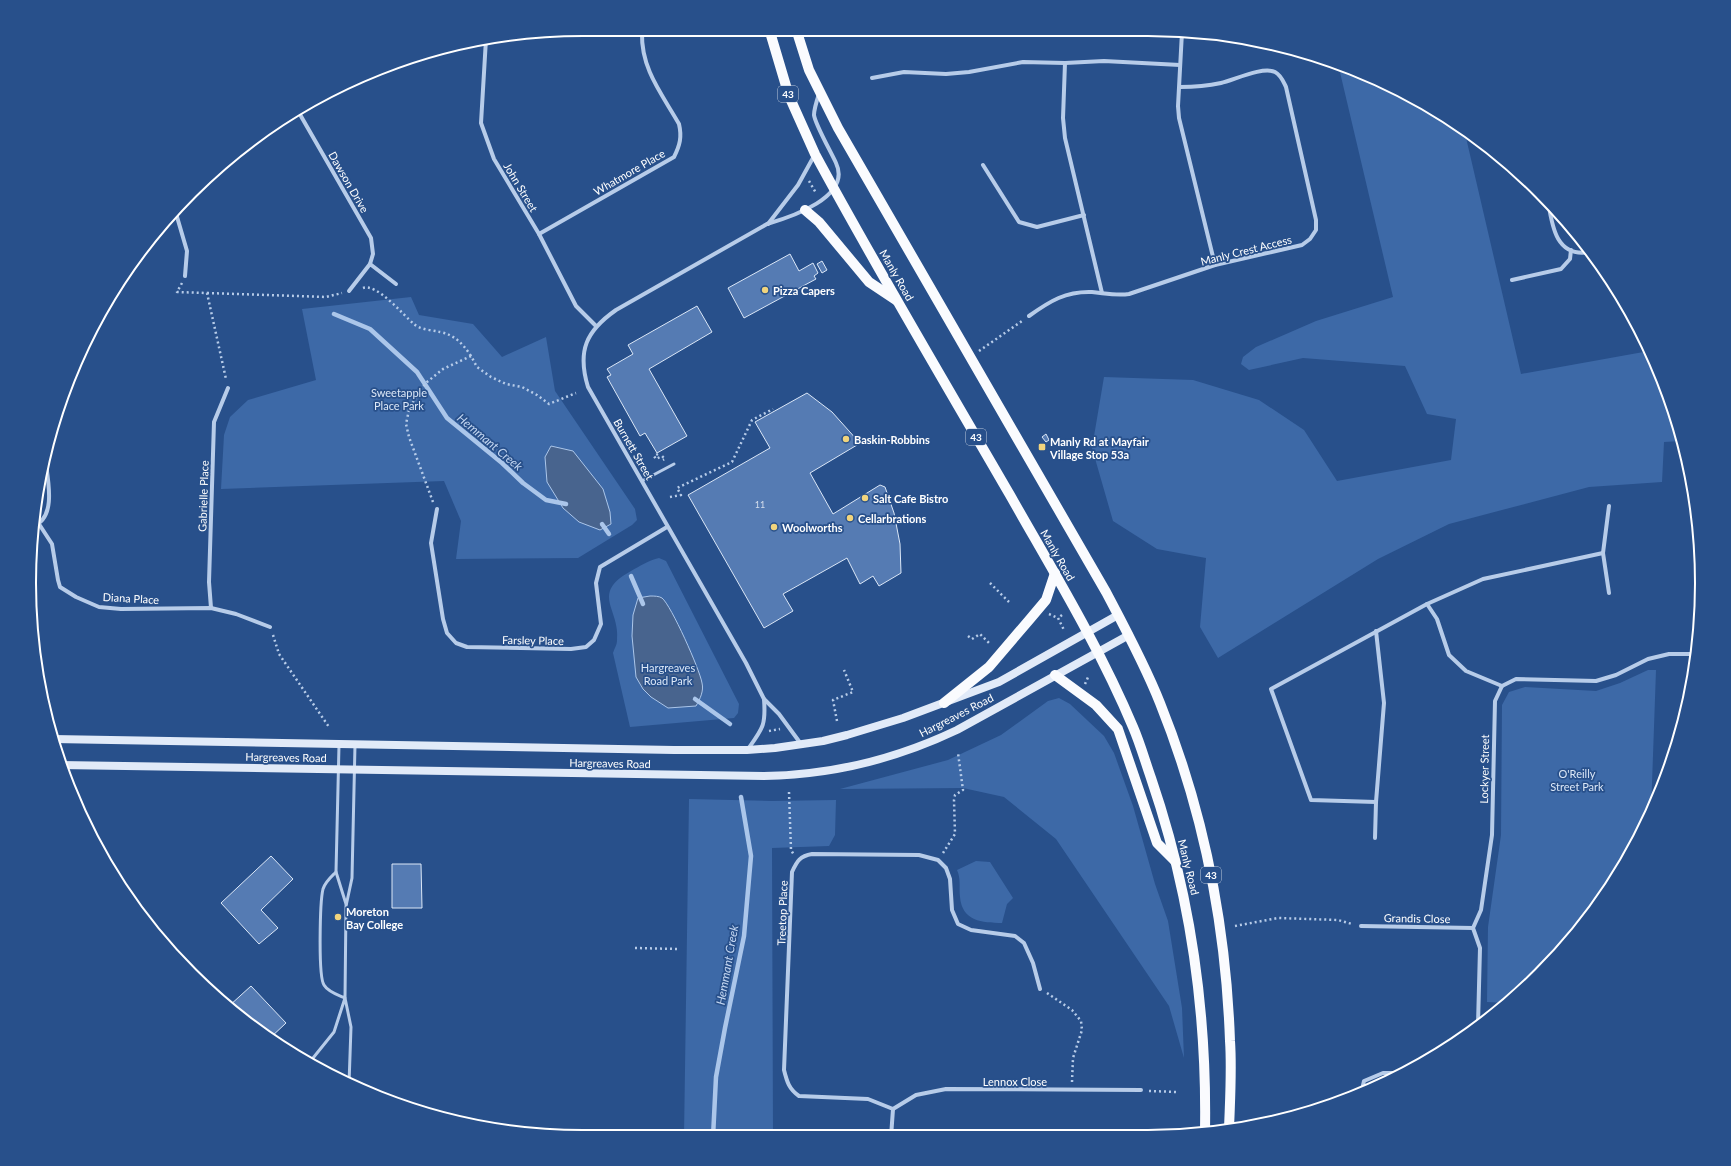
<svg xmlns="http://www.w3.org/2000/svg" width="1731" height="1166" font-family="Lato,sans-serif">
	<rect width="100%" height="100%" fill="#28508b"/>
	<g fill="#3d69a7">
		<polygon points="1339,68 1393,86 1456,122 1464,129 1521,374 1649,351 1660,371 1681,441 1664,442 1662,482 1589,487 1449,524 1378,559 1218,658 1200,627 1206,558 1157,549 1113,521 1092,448 1104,377 1193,380 1259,400 1304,430 1337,481 1451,460 1456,419 1427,414 1405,366 1303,358 1249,370 1241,364 1243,357 1256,347 1316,321 1393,297"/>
		<polygon points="411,297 419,315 473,324 502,357 546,337 555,391 635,509 637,520 632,525 578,558 456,559 461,521 444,481 221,489 224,435 230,417 248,400 316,380 302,309"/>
		<path d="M659,558L666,561L739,704L738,713L734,718L630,727L613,653C614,649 617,645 617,641C621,609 589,594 631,571C640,566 649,560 659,558Z"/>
		<polygon points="1648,670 1656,670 1651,812 1609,891 1540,975 1506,1003 1487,1002 1488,927 1501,835 1502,705 1509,692 1525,687 1596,691 1620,683"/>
		<polygon points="1059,698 1070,704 1104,736 1114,753 1133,806 1155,884 1168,921 1182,1008 1184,1058 1169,1006 1056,839 1004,797 963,788 840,789 948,760 1001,735 1048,701"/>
		<polygon points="689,799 772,801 836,800 835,835 829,846 772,848 773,1137 684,1137"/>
		<path d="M976,861L990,862L1013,898L1007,904L1002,923C982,923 962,921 960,897C959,887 961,879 957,870Z"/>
	</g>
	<g fill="#48648e" stroke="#abc6ea">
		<polygon points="551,446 573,451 603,489 610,512 611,524 600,530 579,522 563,508 547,482 545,457"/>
		<path d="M650,596C654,596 659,596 662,598C671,605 700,670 702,683C704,691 700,699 696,706L668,708L651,697L643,689L636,677L632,636L633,615L638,598Z"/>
	</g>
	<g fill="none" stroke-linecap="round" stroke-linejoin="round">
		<g stroke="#abc6ea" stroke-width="4.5">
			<polyline points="334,314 370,329 417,372 447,418 502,463 523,483 546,500 566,504"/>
			<polyline points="602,524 609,534"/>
			<polyline points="631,576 643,604"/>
			<polyline points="695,699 730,724"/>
			<polyline points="713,1137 716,1077 725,1028 744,936 751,856 741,797"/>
		</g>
	</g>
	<g fill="#557bb3" stroke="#dbe7f7">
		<polygon points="790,254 799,271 813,263 818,273 814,276 816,279 744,318 728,288"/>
		<polygon points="822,261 827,270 822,273 817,264"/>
		<polygon points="697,306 712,332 649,369 687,436 657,453 645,433 640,436 607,377 611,375 607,369 633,354 628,345"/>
		<polygon points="807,393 832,412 858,441 857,445 810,473 833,514 880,485 885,487 894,513 900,544 901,573 879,586 873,576 860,584 847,558 783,594 793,611 764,628 688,495 770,448 755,422"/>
		<polygon points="1046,434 1049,440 1046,442 1042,437"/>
		<polygon points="271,856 293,879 261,910 278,928 259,944 221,903"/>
		<polygon points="392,864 421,864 422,908 392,908"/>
		<polygon points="251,986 286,1023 269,1039 229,1006"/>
	</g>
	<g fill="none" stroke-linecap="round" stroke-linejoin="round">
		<g stroke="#b7cce9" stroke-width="2.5" stroke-dasharray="2 3" stroke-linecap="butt">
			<polyline points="809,181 816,193"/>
			<polyline points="182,283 177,292 207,293 226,379"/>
			<path d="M363,288C377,283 403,315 414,324C421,330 432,330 440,332C455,335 463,344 471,356"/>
			<polyline points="207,293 326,297 342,293"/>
			<polyline points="979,351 1022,321"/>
			<polyline points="658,454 654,456 656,459 662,456 665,459 663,460"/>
			<polyline points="670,497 681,495 677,488 732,462 752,420 773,409"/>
			<polyline points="433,502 409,437 406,424 409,410 419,391 427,382 443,369 471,356 477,367 491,377 506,384 522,387 537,395 549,404 576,393"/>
			<polyline points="990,583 1009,602"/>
			<polyline points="1049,614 1058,618"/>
			<polyline points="1062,615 1058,618 1064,630"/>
			<polyline points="273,635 279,654 329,727"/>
			<polyline points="968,636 972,639 980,634 990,644"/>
			<polyline points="1085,684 1089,675"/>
			<polyline points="837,721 833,700 853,692 844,670"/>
			<polyline points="769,731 780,729"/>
			<polyline points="789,792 791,850 794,855"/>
			<polyline points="943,853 955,834 954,800 955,795 963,790 958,753"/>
			<polyline points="1235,926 1278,918 1338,920 1352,924"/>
			<polyline points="635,948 678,949"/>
			<polyline points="1047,993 1072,1010 1081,1021 1082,1030 1073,1058 1072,1082"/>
			<polyline points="1149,1091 1177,1092"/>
			<polyline points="672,1132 687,1134 688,1137"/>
		</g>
		<g stroke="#b7cce9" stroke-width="3">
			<polyline points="642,481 674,464"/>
			<polyline points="339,745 336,872 346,904"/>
			<path d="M336,872C331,877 325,882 323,889C320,901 318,976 324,985C328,992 338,995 345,998L346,906L352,878L355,745"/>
			<polyline points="309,1063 334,1032 345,998 351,1027 349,1084"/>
		</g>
		<g stroke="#b7cce9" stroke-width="4">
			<polyline points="1182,32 1178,106 1179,118 1215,265"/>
			<polyline points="486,39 481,123 494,159 539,234 576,306 596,326"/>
			<polyline points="1065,63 1063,118 1065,138 1102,293"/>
			<polyline points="872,78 904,72 946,74 969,72 1023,62 1065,63 1104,61 1180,65"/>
			<polyline points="298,111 371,238 373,254 370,264"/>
			<polyline points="983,165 1019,222 1037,227 1084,215"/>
			<path d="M1548,201C1552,226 1556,258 1590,252"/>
			<polyline points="175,210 187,251 185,276"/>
			<polyline points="768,224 798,185 814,156"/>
			<path d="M539,234L674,157C680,145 682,137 679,124C662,94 641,69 642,33"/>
			<polyline points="1512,280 1561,269 1570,259 1571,250"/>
			<polyline points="349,291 370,264 396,284"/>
			<path d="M1029,316C1050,301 1066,291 1092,292C1104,293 1116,296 1129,294L1215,265L1302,245L1310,239L1316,230V220L1286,87C1283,81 1281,75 1275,72C1263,66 1234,80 1221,83C1207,86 1194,87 1180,87"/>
			<polyline points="437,509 431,543 443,619 447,633 456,643 467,647 571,649 586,647 594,640 601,624 596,583 600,567 667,527"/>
			<polyline points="39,524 52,544 58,580 60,587 76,597 99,607 121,609 211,608 236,614 270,627"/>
			<path d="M33,526C58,518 47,476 45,457"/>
			<polyline points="1609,593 1603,553 1609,506"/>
			<polyline points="1427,604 1437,619 1449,655 1466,671 1502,686"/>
			<polyline points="211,608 209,582 214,422 228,388"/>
			<path d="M801,744L779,714L764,699L746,663L588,387C577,351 586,331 616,310L767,224C791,217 852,197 836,163C831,152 815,124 814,115C814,109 817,100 819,94"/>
			<path d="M748,749C763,728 766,725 764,699"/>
			<polyline points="1376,802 1311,800 1271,689 1427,604 1483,579 1603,553"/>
			<polyline points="1375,838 1376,802 1384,703 1376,631"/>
			<polyline points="1361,926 1473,928"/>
			<polyline points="1478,1025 1480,948 1473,928 1481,910 1492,835 1495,701 1502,686 1516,679 1596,681 1616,675 1648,659 1669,654 1695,654"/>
			<polyline points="1361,1094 1364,1081 1383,1073 1401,1073"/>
			<polyline points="893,1109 916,1095 946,1089 1141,1090"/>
			<path d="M891,1137L893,1109L868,1099L799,1096C789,1089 787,1082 784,1070L792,872C797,861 800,856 812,854L919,855L938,860L946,868L950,879L952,910L958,924L971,930L1015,936L1024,943L1033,963L1040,989"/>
		</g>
		<g stroke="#e1eaf8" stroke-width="8">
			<polyline points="53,739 674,750 747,750 775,748 823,741 847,735 903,718 999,682 1118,615"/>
			<path d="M60,765L764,776C831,775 896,759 957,730L1129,635"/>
		</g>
		<g stroke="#fafbfe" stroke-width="10">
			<path d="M770,32L789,96L815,154C877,269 944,381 1010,495C1053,571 1099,646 1133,727C1140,743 1145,761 1151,778C1190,892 1207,1011 1205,1131"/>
			<path d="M797,32L809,70L838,128L1106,592C1125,628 1145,665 1160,703C1203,810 1226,926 1230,1041C1232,1070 1230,1100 1229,1129"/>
			<polyline points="805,210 819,222 869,282 896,300"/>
			<polyline points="1055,675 1096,705 1118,729 1157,843 1175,861"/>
			<polyline points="944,703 989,667 1030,619 1046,600 1055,573"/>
		</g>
	</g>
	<g fill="#f1d47d" stroke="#28508b" stroke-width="1.5">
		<circle cx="765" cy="290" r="4"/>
		<circle cx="846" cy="439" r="4"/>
		<rect x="1038" y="443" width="8" height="8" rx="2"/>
		<circle cx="865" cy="498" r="4"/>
		<circle cx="850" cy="518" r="4"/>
		<circle cx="774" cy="527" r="4"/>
		<circle cx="338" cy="917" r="4"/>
	</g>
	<g text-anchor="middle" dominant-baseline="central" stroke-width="3.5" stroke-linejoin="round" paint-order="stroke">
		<g font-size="9" fill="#d4deec">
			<text x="760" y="504">11</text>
		</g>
		<g fill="#28508b" stroke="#becadc" stroke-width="1">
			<rect x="778" y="86" width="20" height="16" rx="3"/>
			<rect x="966" y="429" width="20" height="16" rx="3"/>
			<rect x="1201" y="867" width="20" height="16" rx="3"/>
		</g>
		<g font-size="10" font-weight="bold" fill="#fff">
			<text x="788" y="94">43</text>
			<text x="976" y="437">43</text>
			<text x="1211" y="875">43</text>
		</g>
		<g font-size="11" fill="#fff" stroke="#28508b">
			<text transform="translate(629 172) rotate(-30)">Whatmore Place</text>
			<text transform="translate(349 182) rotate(60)">Dawson Drive</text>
			<text transform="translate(521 187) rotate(59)">John Street</text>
			<text transform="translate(1246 250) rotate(-14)">Manly Crest Access</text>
			<text transform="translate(897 275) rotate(60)">Manly Road</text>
			<text transform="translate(634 449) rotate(60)">Burnett Street</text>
			<text transform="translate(203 496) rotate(-88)">Gabrielle Place</text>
			<text transform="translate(1058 555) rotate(60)">Manly Road</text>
			<text transform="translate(131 598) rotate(3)">Diana Place</text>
			<text transform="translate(533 640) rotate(1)">Farsley Place</text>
			<text transform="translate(956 715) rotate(-27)">Hargreaves Road</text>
			<text transform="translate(286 757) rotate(1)">Hargreaves Road</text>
			<text transform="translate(610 763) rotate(1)">Hargreaves Road</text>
			<text transform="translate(1484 769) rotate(-89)">Lockyer Street</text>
			<text transform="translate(1189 867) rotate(76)">Manly Road</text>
			<text transform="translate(782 913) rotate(-88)">Treetop Place</text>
			<text transform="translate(1417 918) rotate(1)">Grandis Close</text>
			<text x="1015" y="1081">Lennox Close</text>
		</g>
		<g font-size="11" font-weight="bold" fill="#fff" stroke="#28508b" text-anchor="start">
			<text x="773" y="290">Pizza Capers</text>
			<text x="854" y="439">Baskin-Robbins</text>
			<text x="1050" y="441">Manly Rd at Mayfair<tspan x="1050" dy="13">Village Stop 53a</tspan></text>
			<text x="873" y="498">Salt Cafe Bistro</text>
			<text x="858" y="518">Cellarbrations</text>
			<text x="782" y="527">Woolworths</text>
			<text x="346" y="911">Moreton<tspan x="346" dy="13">Bay College</tspan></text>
		</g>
		<g font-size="11" fill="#dbe7f7" stroke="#28508b">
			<text x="399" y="392">Sweetapple<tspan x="399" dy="13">Place Park</tspan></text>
			<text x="668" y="667">Hargreaves<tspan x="668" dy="13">Road Park</tspan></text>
			<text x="1577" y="773">O'Reilly<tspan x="1577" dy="13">Street Park</tspan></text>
		</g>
		<g font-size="12" font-style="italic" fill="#c3d6f1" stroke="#28508b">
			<text transform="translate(490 442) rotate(40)">Hemmant Creek</text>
			<text transform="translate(727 965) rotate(-80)">Hemmant Creek</text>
		</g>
	</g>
	<path d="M0 0H1731V1166H0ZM583 36H1148A547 547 0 0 1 1695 583V583A547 547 0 0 1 1148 1130H583A547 547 0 0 1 36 583V583A547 547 0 0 1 583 36Z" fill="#28508b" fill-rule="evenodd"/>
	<path fill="none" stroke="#fff" stroke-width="2" d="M583 36H1148A547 547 0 0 1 1695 583V583A547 547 0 0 1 1148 1130H583A547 547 0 0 1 36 583V583A547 547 0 0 1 583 36Z"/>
</svg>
